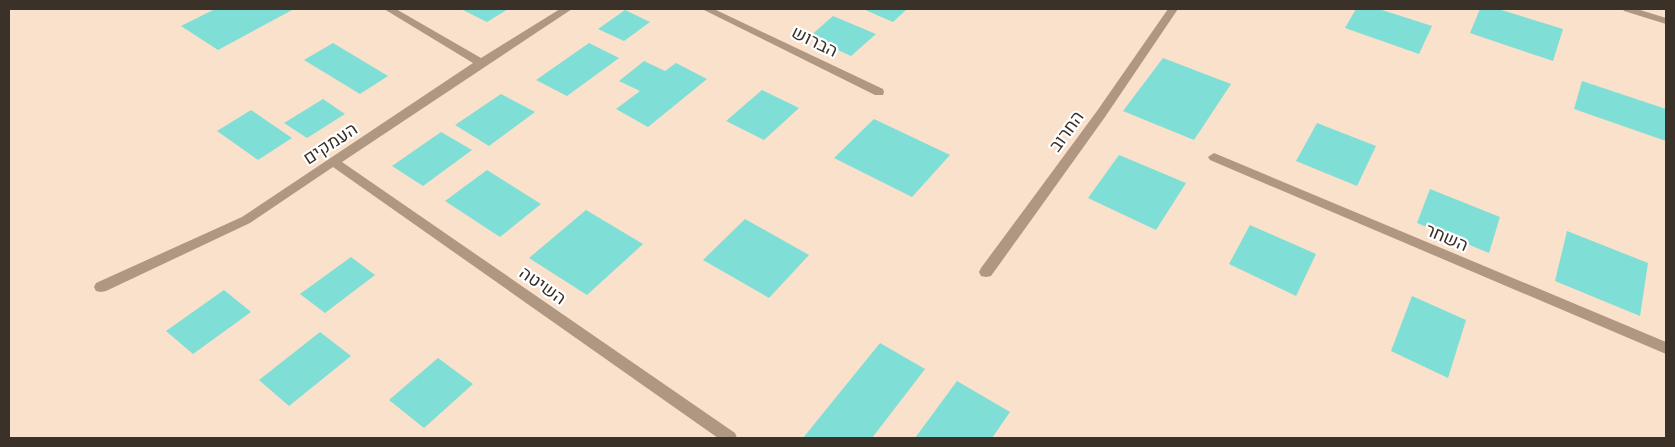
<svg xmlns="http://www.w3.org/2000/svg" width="1675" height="447" font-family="Roboto,Heebo,sans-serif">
	<rect width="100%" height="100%" fill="#f9e1cb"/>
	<g fill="#7fdfd6">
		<polygon points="215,9 294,9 218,50 181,26"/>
		<polygon points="461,9 508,9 487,22"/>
		<polygon points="863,9 907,9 893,22"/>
		<polygon points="1356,9 1379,9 1432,26 1419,54 1345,28"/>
		<polygon points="1480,9 1498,9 1563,29 1553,61 1470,33"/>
		<polygon points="625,10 650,22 624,41 598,29"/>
		<polygon points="833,16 876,34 851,56 809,37"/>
		<polygon points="333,43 388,76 360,94 304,60"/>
		<polygon points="589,43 619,58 567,96 536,80"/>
		<polygon points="1163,58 1231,84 1194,140 1123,111"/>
		<polygon points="644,61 665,71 676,63 707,79 648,127 616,109 640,91 619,81"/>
		<polygon points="1582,81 1666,109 1666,141 1574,109"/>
		<polygon points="762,90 799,108 764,140 726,121"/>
		<polygon points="501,94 535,112 489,146 455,125"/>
		<polygon points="323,99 345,114 307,138 284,123"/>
		<polygon points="251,110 292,138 258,160 217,131"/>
		<polygon points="874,119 950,155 912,197 834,158"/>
		<polygon points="1317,123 1376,146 1357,186 1296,161"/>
		<polygon points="441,132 472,150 423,186 392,166"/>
		<polygon points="1119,155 1186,183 1156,230 1088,198"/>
		<polygon points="487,170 541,204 500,237 445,201"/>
		<polygon points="1430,189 1500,217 1489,253 1417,223"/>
		<polygon points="586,210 643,244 587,295 529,258"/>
		<polygon points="745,219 809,255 769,298 703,260"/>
		<polygon points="1250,225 1316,254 1296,296 1229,264"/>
		<polygon points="1567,231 1648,263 1640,316 1555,281"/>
		<polygon points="351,257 375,275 325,313 300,294"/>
		<polygon points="224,290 251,312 193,354 166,331"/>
		<polygon points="1412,296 1466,320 1448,378 1391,351"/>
		<polygon points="320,332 351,356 289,406 259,380"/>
		<polygon points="880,343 925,369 872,438 803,438"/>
		<polygon points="438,358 473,384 424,428 389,400"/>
		<polygon points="957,381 1010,412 992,438 915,438"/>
	</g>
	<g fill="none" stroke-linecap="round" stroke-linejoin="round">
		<g fill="#af9781" fill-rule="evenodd">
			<polygon points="384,9 396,9 481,58 560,9 572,9 342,162 735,433 737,438 718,438 333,167 250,223 106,291 101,292 96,291 94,287 96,283 242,217 473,63"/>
			<polygon points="702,9 714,9 883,89 884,92 883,95 875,95"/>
			<polygon points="1168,9 1178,9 1105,117 991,276 986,277 981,276 979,272 981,268 1097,111"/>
			<polygon points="1623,9 1637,9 1666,18 1666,24 1624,11"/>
			<polygon points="1214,153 1666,342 1666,354 1210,160 1208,157"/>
		</g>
	</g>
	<g text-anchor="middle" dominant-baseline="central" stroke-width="4.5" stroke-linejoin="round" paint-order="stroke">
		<g font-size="18" fill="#3a3128" stroke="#fff">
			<text transform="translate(815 41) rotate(26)">הברוש</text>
			<text transform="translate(1066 131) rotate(-54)">החרוב</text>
			<text transform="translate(330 143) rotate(-33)">העמקים</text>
			<text transform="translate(1447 237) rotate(23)">השחר</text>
			<text transform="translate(543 285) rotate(35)">השיטה</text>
		</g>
	</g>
	<rect width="1675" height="447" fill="none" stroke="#3a3128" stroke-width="20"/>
</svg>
